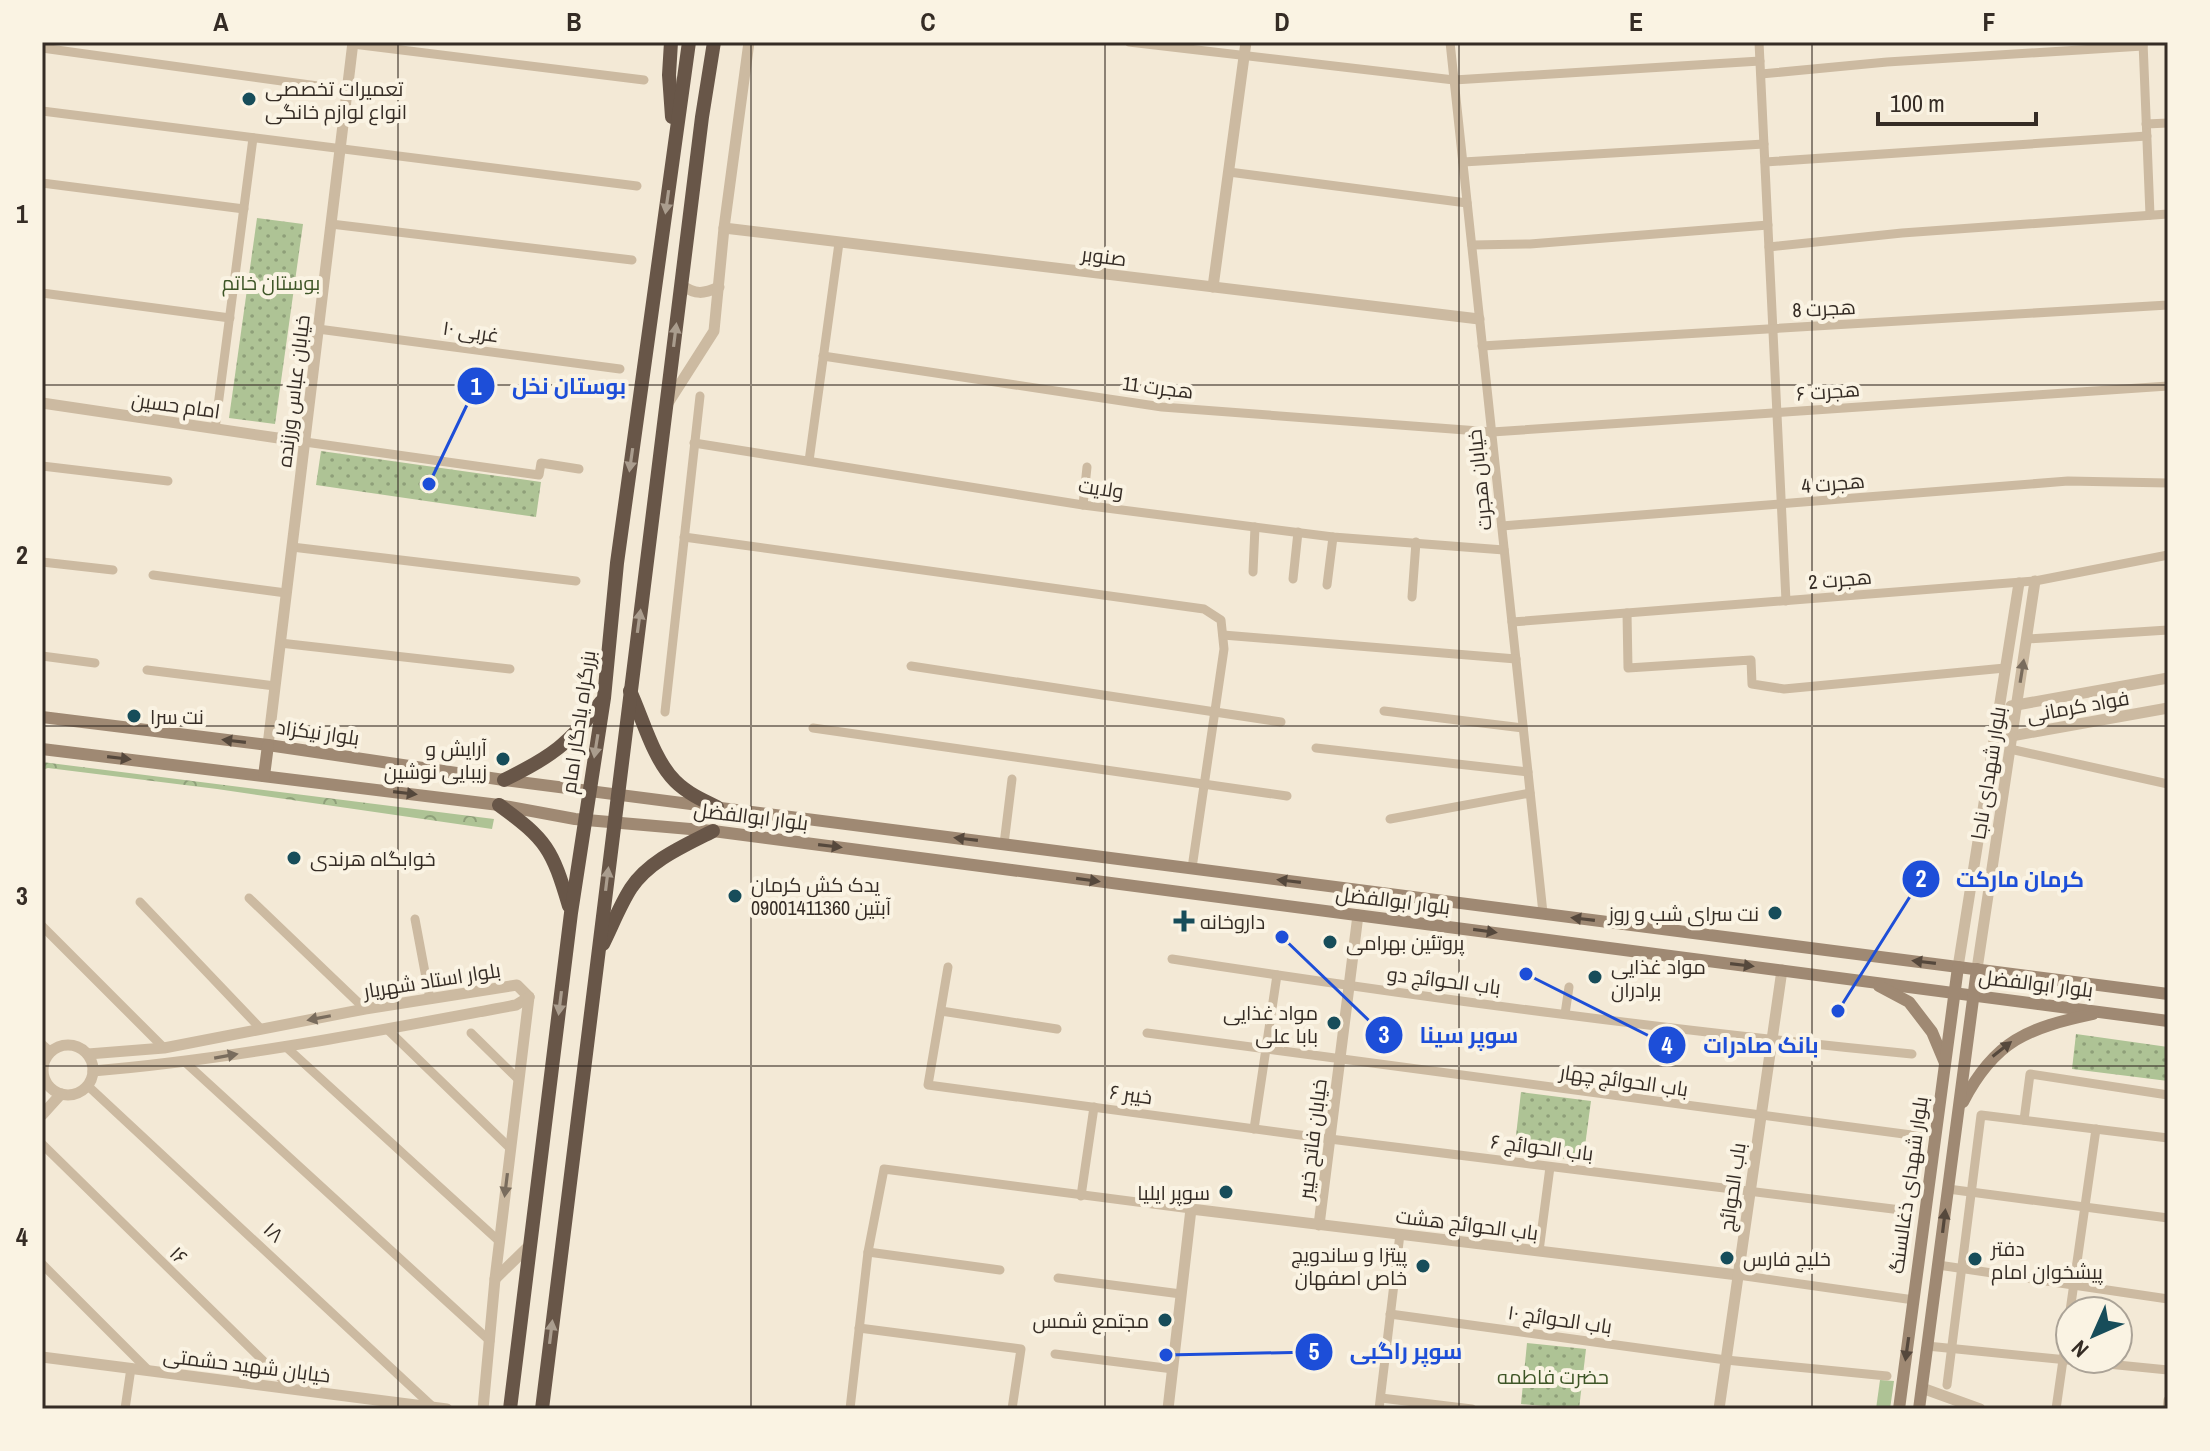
<svg xmlns="http://www.w3.org/2000/svg" width="2210" height="1451" font-family="'Archivo Narrow',Cairo,sans-serif">
	<defs>
		<pattern id="grass-tufts" width="24" height="20" patternUnits="userSpaceOnUse" patternTransform="scale(2)"><rect width="24" height="20" fill="#aec395"/><path d="M3 7l-1-3M5 7V3M7 7l1-3M15 17l-1-3M17 17v-4M19 17l1-3" fill="none" stroke="#8e9f79"/></pattern>
		<pattern id="forest-crowns" width="20" height="18" patternUnits="userSpaceOnUse" patternTransform="scale(2)"><rect width="20" height="18" fill="#aec395"/><path d="M2 6a3 3 0 1 1 6 0M12 15a3 3 0 1 1 6 0" fill="none" stroke="#8e9f79"/></pattern>
		<pattern id="park-dots" width="8" height="8" patternUnits="userSpaceOnUse" patternTransform="scale(2)"><rect width="8" height="8" fill="#aec395"/><path d="M2 2h.1M6 6h.1" fill="none" stroke="#8e9f79" stroke-width="1.8" stroke-linecap="round"/></pattern>
	</defs>
	<rect width="100%" height="100%" fill="#f3e9d6"/>
	<polygon fill="url(#grass-tufts)" points="1880,1380 1894,1381 1890,1409 1876,1409"/>
	<polygon fill="url(#forest-crowns)" points="42,762 494,819 492,829 217,789 48,768 42,770"/>
	<g fill="url(#park-dots)">
		<polygon points="257,218 303,224 275,424 229,418"/>
		<polygon points="321,451 541,482 536,517 316,485"/>
		<polygon points="2076,1034 2168,1047 2168,1081 2072,1069"/>
		<polygon points="1521,1092 1591,1101 1583,1161 1514,1153"/>
		<polygon points="1527,1343 1586,1349 1579,1409 1521,1404"/>
	</g>
	<g fill="none" stroke-linecap="round" stroke-linejoin="round">
		<g stroke="#ccbaa1" stroke-width="9">
			<polyline points="1129,42 1454,80 1760,61"/>
			<polyline points="1450,42 1543,913"/>
			<polyline points="1759,42 1786,601"/>
			<polyline points="2143,42 2150,215"/>
			<polyline points="353,44 644,80"/>
			<polyline points="42,48 347,90"/>
			<polyline points="1761,74 1887,62 2143,46"/>
			<polyline points="42,111 637,186"/>
			<polyline points="2146,124 2168,123"/>
			<polyline points="1463,162 1764,144"/>
			<polyline points="1765,162 2147,136"/>
			<polyline points="1229,172 1467,203"/>
			<polyline points="42,183 244,209"/>
			<polyline points="331,224 632,260"/>
			<polyline points="1472,245 1530,244 1768,225"/>
			<polyline points="1769,247 1902,233 2168,214"/>
			<polyline points="42,293 230,318"/>
			<polyline points="318,329 620,369"/>
			<polyline points="1482,346 2168,305"/>
			<polyline points="823,356 1162,407 1492,432 2168,386"/>
			<polyline points="215,429 253,138"/>
			<polyline points="305,442 539,475 541,463 579,469"/>
			<polyline points="694,443 1083,505 1333,537 1504,550"/>
			<polyline points="809,461 839,243"/>
			<polyline points="42,466 168,481"/>
			<polyline points="1083,505 1087,467"/>
			<polyline points="1502,526 2068,481 2168,483"/>
			<polyline points="684,537 1204,609 1221,620 1224,649 1192,868"/>
			<polyline points="292,547 576,581"/>
			<polyline points="42,562 113,570"/>
			<polyline points="1253,572 1255,527"/>
			<polyline points="153,575 286,593"/>
			<polyline points="1293,579 1298,532"/>
			<polyline points="1327,585 1333,537"/>
			<polyline points="1412,597 1416,542"/>
			<polyline points="1627,613 1628,668 1751,660 1752,684 1784,689 2005,668"/>
			<polyline points="1512,622 2035,581 2168,555"/>
			<polyline points="1223,635 1516,659"/>
			<polyline points="2027,639 2168,630"/>
			<polyline points="280,643 510,669"/>
			<polyline points="42,656 95,663"/>
			<polyline points="911,666 1281,722"/>
			<polyline points="147,670 275,686"/>
			<polyline points="1384,711 1523,728"/>
			<polyline points="665,712 700,396"/>
			<polyline points="813,728 1287,796"/>
			<polyline points="1316,748 1528,772"/>
			<polyline points="2010,749 2168,784"/>
			<polyline points="1390,819 1530,793"/>
			<polyline points="1004,844 1012,779"/>
			<polyline points="249,898 365,1009"/>
			<polyline points="140,902 261,1029"/>
			<polyline points="415,919 430,999"/>
			<polyline points="42,926 164,1048"/>
			<path d="M1172,959C1418,997 1665,1030 1912,1054"/>
			<polyline points="948,967 928,1085 1330,1139 1909,1211"/>
			<polyline points="941,1011 1057,1029"/>
			<polyline points="1565,1014 1569,987"/>
			<polyline points="387,1029 511,1149"/>
			<polyline points="471,1033 519,1080"/>
			<polyline points="1147,1033 1919,1136"/>
			<polyline points="42,1044 51,1052"/>
			<polyline points="285,1046 500,1242"/>
			<polyline points="186,1063 490,1341"/>
			<polyline points="88,1086 433,1407"/>
			<polyline points="2024,1120 2030,1074 2168,1095"/>
			<polyline points="1254,1129 1277,975"/>
			<polyline points="42,1144 292,1389"/>
			<polyline points="1948,1189 2168,1218"/>
			<polyline points="1081,1196 1094,1107"/>
			<polyline points="1539,1251 1550,1167"/>
			<polyline points="868,1252 1000,1270"/>
			<polyline points="42,1264 149,1371"/>
			<polyline points="1938,1265 2168,1299"/>
			<polyline points="1738,1275 1914,1300"/>
			<polyline points="1058,1278 1181,1294"/>
			<polyline points="1390,1314 1726,1360 1887,1376"/>
			<polyline points="859,1328 1021,1349 1012,1409"/>
			<polyline points="1927,1346 2168,1370"/>
			<polyline points="1055,1354 1173,1369"/>
			<polyline points="1947,1385 1981,1115 2168,1138"/>
			<polyline points="1381,1398 1472,1409"/>
			<polyline points="125,1409 131,1368"/>
			<polyline points="850,1409 868,1252 884,1169 1191,1209"/>
			<polyline points="1379,1409 1400,1234"/>
			<polyline points="2056,1409 2096,1129"/>
			<polyline points="2167,1409 2168,1400"/>
		</g>
		<g stroke="#ccbaa1" stroke-width="11">
			<polyline points="724,228 1479,319"/>
			<path d="M681,285C696,295 703,294 719,287"/>
			<polyline points="1213,287 1246,42"/>
			<polyline points="42,403 305,442"/>
			<polyline points="668,403 714,331 724,228 749,42"/>
			<polyline points="2011,706 2168,678"/>
			<polyline points="2006,737 2168,708"/>
			<polyline points="268,745 353,42"/>
			<polyline points="1958,967 2019,583"/>
			<polyline points="1977,969 2035,581"/>
			<circle cx="68" cy="1070" r="25"/>
			<polyline points="88,1054 164,1048 365,1009 517,985 529,997"/>
			<path d="M93,1071C235,1059 376,1031 516,1005L529,997"/>
			<polyline points="42,1115 61,1094"/>
			<polyline points="1319,1225 1358,915"/>
			<polyline points="495,1279 531,1244"/>
			<polyline points="42,1357 447,1409"/>
			<polyline points="1922,1388 1980,1409"/>
			<polyline points="483,1409 495,1279 529,997"/>
			<polyline points="1168,1409 1191,1209 1738,1275"/>
			<polyline points="1719,1409 1782,970"/>
		</g>
		<g stroke="#9f8973" stroke-width="12">
			<polyline points="42,717 268,745 504,780 2168,994"/>
			<polyline points="42,749 499,805 575,819 713,831 2168,1021"/>
			<polyline points="264,776 268,745"/>
			<polyline points="1879,986 1909,1002 1932,1032 1945,1063"/>
			<path d="M1963,1102C1995,1040 2028,1028 2093,1014"/>
			<polyline points="1899,1409 1958,967"/>
			<polyline points="1919,1409 1977,969"/>
		</g>
		<g stroke="#685648" stroke-width="14">
			<polyline points="671,42 669,75 672,117"/>
			<path d="M630,691C643,719 653,759 675,781C687,793 702,800 717,807"/>
			<path d="M504,780C551,757 569,744 601,702"/>
			<path d="M499,805C547,840 552,849 569,906"/>
			<path d="M603,944C612,926 620,905 631,888C650,860 684,846 713,831"/>
			<polyline points="510,1409 571,913 604,698 617,563 689,42"/>
			<polyline points="542,1409 702,117 714,42"/>
		</g>
	</g>
	<defs><path id="oneway-solid" d="M-6-.8H1V-3.2L6.5 0L1 3.2V.8H-6Z" transform="scale(2)"/></defs>
	<g fill="#aa9d8e">
		<use href="#oneway-solid" transform="translate(667 202) rotate(98)"/>
		<use href="#oneway-solid" transform="translate(675 335) rotate(-83)"/>
		<use href="#oneway-solid" transform="translate(631 460) rotate(98)"/>
		<use href="#oneway-solid" transform="translate(639 621) rotate(-82)"/>
		<use href="#oneway-solid" transform="translate(596 746) rotate(99)"/>
		<use href="#oneway-solid" transform="translate(607 879) rotate(-83)"/>
		<use href="#oneway-solid" transform="translate(560 1003) rotate(97)"/>
		<use href="#oneway-solid" transform="translate(551 1332) rotate(-83)"/>
	</g>
	<g fill="#796c5d">
		<use href="#oneway-solid" transform="translate(2022 671) rotate(-81)"/>
		<use href="#oneway-solid" transform="translate(319 1018) rotate(169)"/>
		<use href="#oneway-solid" transform="translate(226 1056) rotate(-10)"/>
		<use href="#oneway-solid" transform="translate(506 1185) rotate(97)"/>
	</g>
	<g fill="#55483c">
		<use href="#oneway-solid" transform="translate(234 741) rotate(-173)"/>
		<use href="#oneway-solid" transform="translate(119 758) rotate(7)"/>
		<use href="#oneway-solid" transform="translate(405 793) rotate(7)"/>
		<use href="#oneway-solid" transform="translate(966 839) rotate(-173)"/>
		<use href="#oneway-solid" transform="translate(830 846) rotate(7)"/>
		<use href="#oneway-solid" transform="translate(1088 880) rotate(8)"/>
		<use href="#oneway-solid" transform="translate(1289 881) rotate(-173)"/>
		<use href="#oneway-solid" transform="translate(1583 919) rotate(-173)"/>
		<use href="#oneway-solid" transform="translate(1485 931) rotate(8)"/>
		<use href="#oneway-solid" transform="translate(1924 962) rotate(-173)"/>
		<use href="#oneway-solid" transform="translate(1742 965) rotate(7)"/>
		<use href="#oneway-solid" transform="translate(2002 1049) rotate(-38)"/>
		<use href="#oneway-solid" transform="translate(1944 1221) rotate(-83)"/>
		<use href="#oneway-solid" transform="translate(1907 1349) rotate(98)"/>
	</g>
	<path fill="none" stroke="#352c25" stroke-width="2" stroke-opacity="0.55" d="M398,42V1409M751,42V1409M1105,42V1409M1459,42V1409M1812,42V1409M42,385H2168M42,726H2168M42,1066H2168"/>
	<g fill="#174d5a" stroke="#faf3e3" stroke-width="3">
		<circle cx="249" cy="99" r="8"/>
		<circle cx="134" cy="716" r="8"/>
		<circle cx="503" cy="759" r="8"/>
		<circle cx="294" cy="858" r="8"/>
		<circle cx="735" cy="896" r="8"/>
		<circle cx="1775" cy="913" r="8"/>
		<path d="M1180 909h8v8h8v8h-8v8h-8v-8h-8v-8h8z"/>
		<circle cx="1330" cy="942" r="8"/>
		<circle cx="1595" cy="977" r="8"/>
		<circle cx="1334" cy="1023" r="8"/>
		<circle cx="1226" cy="1192" r="8"/>
		<circle cx="1727" cy="1258" r="8"/>
		<circle cx="1975" cy="1259" r="8"/>
		<circle cx="1423" cy="1266" r="8"/>
		<circle cx="1165" cy="1320" r="8"/>
	</g>
	<g text-anchor="middle" dominant-baseline="central" stroke-width="8" stroke-linejoin="round" paint-order="stroke">
		<g font-size="20" fill="#352c25" stroke="#faf3e3" text-anchor="start">
			<text x="265" y="88">تعمیرات تخصصی<tspan x="265" dy="23">انواع لوازم خانگی</tspan></text>
			<text x="150" y="716">نت سرا</text>
			<text x="487" y="748" text-anchor="end">آرایش و<tspan x="487" dy="23">زیبایی نوشین</tspan></text>
			<text x="310" y="858">خوابگاه هرندی</text>
			<text x="751" y="884">یدک کش کرمان<tspan x="751" dy="23">آبتین 09001411360</tspan></text>
			<text x="1759" y="913" text-anchor="end">نت سرای شب و روز</text>
			<text x="1200" y="921">داروخانه</text>
			<text x="1346" y="942">پروتئین بهرامی</text>
			<text x="1611" y="966">مواد غذایی<tspan x="1611" dy="23">برادران</tspan></text>
			<text x="1318" y="1012" text-anchor="end">مواد غذایی<tspan x="1318" dy="23">بابا علی</tspan></text>
			<text x="1210" y="1192" text-anchor="end">سوپر ایلیا</text>
			<text x="1991" y="1248">دفتر<tspan x="1991" dy="23">پیشخوان امام</tspan></text>
			<text x="1407" y="1254" text-anchor="end">پیتزا و ساندویچ<tspan x="1407" dy="23">خاص اصفهان</tspan></text>
			<text x="1743" y="1258">خلیج فارس</text>
			<text x="1149" y="1320" text-anchor="end">مجتمع شمس</text>
		</g>
		<g font-size="20" fill="#352c25" stroke="#faf3e3">
			<text transform="translate(1104 256) rotate(7)">صنوبر</text>
			<text transform="translate(1824 308) rotate(-3)">هجرت 8</text>
			<text transform="translate(471 331) rotate(8)">غربی ۱۰</text>
			<text transform="translate(1158 387) rotate(7)">هجرت 11</text>
			<text transform="translate(293 391) rotate(-83)">خیابان عباس ورزنده</text>
			<text transform="translate(1828 391) rotate(-4)">هجرت ۶</text>
			<text transform="translate(176 405) rotate(8)">امام حسین</text>
			<text transform="translate(1479 480) rotate(-96)">خیابان هجرت</text>
			<text transform="translate(1833 483) rotate(-5)">هجرت 4</text>
			<text transform="translate(1101 488) rotate(8)">ولایت</text>
			<text transform="translate(1840 579) rotate(-5)">هجرت 2</text>
			<text transform="translate(2078 706) rotate(-10)">فواد کرمانی</text>
			<text transform="translate(578 722) rotate(-82)">بزرگراه یادگار امام</text>
			<text transform="translate(318 732) rotate(8)">بلوار نیکزاد</text>
			<text transform="translate(1988 773) rotate(-81)">بلوار شهدای ناجا</text>
			<text transform="translate(751 816) rotate(7)">بلوار ابوالفضل</text>
			<text transform="translate(1393 900) rotate(7)">بلوار ابوالفضل</text>
			<text transform="translate(432 980) rotate(-9)">بلوار استاد شهریار</text>
			<text transform="translate(1444 980) rotate(7)">باب الحوائج دو</text>
			<text transform="translate(2036 983) rotate(7)">بلوار ابوالفضل</text>
			<text transform="translate(1624 1080) rotate(8)">باب الحوائج چهار</text>
			<text transform="translate(1131 1094) rotate(8)">خیبر ۶</text>
			<text transform="translate(1312 1139) rotate(-83)">خیابان فاتح خیبر</text>
			<text transform="translate(1542 1147) rotate(7)">باب الحوائج ۶</text>
			<text transform="translate(1908 1185) rotate(-82)">بلوار شهدای ذغالسنگ</text>
			<text transform="translate(1732 1187) rotate(-82)">باب الحوائج</text>
			<text transform="translate(1467 1224) rotate(7)">باب الحوائج هشت</text>
			<text transform="translate(274 1232) rotate(43)">۱۸</text>
			<text transform="translate(179 1255) rotate(45)">۱۶</text>
			<text transform="translate(1560 1319) rotate(8)">باب الحوائج ۱۰</text>
			<text transform="translate(247 1365) rotate(7)">خیابان شهید حشمتی</text>
		</g>
		<g font-size="20" fill="#3e5627" stroke="#faf3e3">
			<text x="271" y="282">بوستان خاتم</text>
			<text x="1553" y="1376">حضرت فاطمه</text>
		</g>
	</g>
	<path fill="none" stroke="#1d4ed8" stroke-width="3" d="M429 484L476 386M1838 1011L1921 879M1282 937L1384 1035M1526 974L1667 1045M1166 1355L1314 1352"/>
	<g fill="#1d4ed8" stroke="#faf3e3" stroke-width="3">
		<circle cx="429" cy="484" r="8"/>
		<circle cx="1838" cy="1011" r="8"/>
		<circle cx="1282" cy="937" r="8"/>
		<circle cx="1526" cy="974" r="8"/>
		<circle cx="1166" cy="1355" r="8"/>
		<circle cx="476" cy="386" r="20"/>
		<circle cx="1921" cy="879" r="20"/>
		<circle cx="1384" cy="1035" r="20"/>
		<circle cx="1667" cy="1045" r="20"/>
		<circle cx="1314" cy="1352" r="20"/>
	</g>
	<g font-size="24" text-anchor="middle" font-weight="bold" fill="#fff">
		<text x="476" y="395">1</text>
		<text x="1921" y="887">2</text>
		<text x="1384" y="1043">3</text>
		<text x="1667" y="1054">4</text>
		<text x="1314" y="1360">5</text>
	</g>
	<g font-size="22" text-anchor="middle" font-weight="bold" fill="#1d4ed8" stroke="#faf3e3" stroke-width="8" stroke-linejoin="round" paint-order="stroke">
		<text x="569" y="394">بوستان نخل</text>
		<text x="2020" y="887">کرمان مارکت</text>
		<text x="1469" y="1043">سوپر سینا</text>
		<text x="1761" y="1053">بانک صادرات</text>
		<text x="1406" y="1359">سوپر راگبی</text>
	</g>
	<rect width="2210" height="1451" fill="none" stroke="#faf3e3" stroke-width="88"/>
	<g transform="translate(2094 1335) rotate(225)"><circle r="38" fill="#faf3e3" stroke="#aba397" stroke-width="2"/>
	<path d="M0-6L14 30L0 20L-14 30Z" fill="#174d5a"/>
	<text y="-12" font-size="22" font-weight="bold" text-anchor="middle" fill="#352c25">N</text>
	</g>
	<path d="M1878 112v12h158v-12" fill="none" stroke="#352c25" stroke-width="4"/>
	<text x="1890" y="112" font-size="24" fill="#352c25" stroke="#faf3e3" stroke-width="6" paint-order="stroke">100 m</text>
	<rect x="44" y="44" width="2122" height="1363" fill="none" stroke="#352c25" stroke-width="3"/>
	<g font-size="26" text-anchor="middle" font-weight="bold" fill="#352c25">
		<text x="221" y="31">A</text>
		<text x="574" y="31">B</text>
		<text x="928" y="31">C</text>
		<text x="1282" y="31">D</text>
		<text x="1636" y="31">E</text>
		<text x="1989" y="31">F</text>
		<text x="22" y="223">1</text>
		<text x="22" y="564">2</text>
		<text x="22" y="905">3</text>
		<text x="22" y="1246">4</text>
	</g>
</svg>
